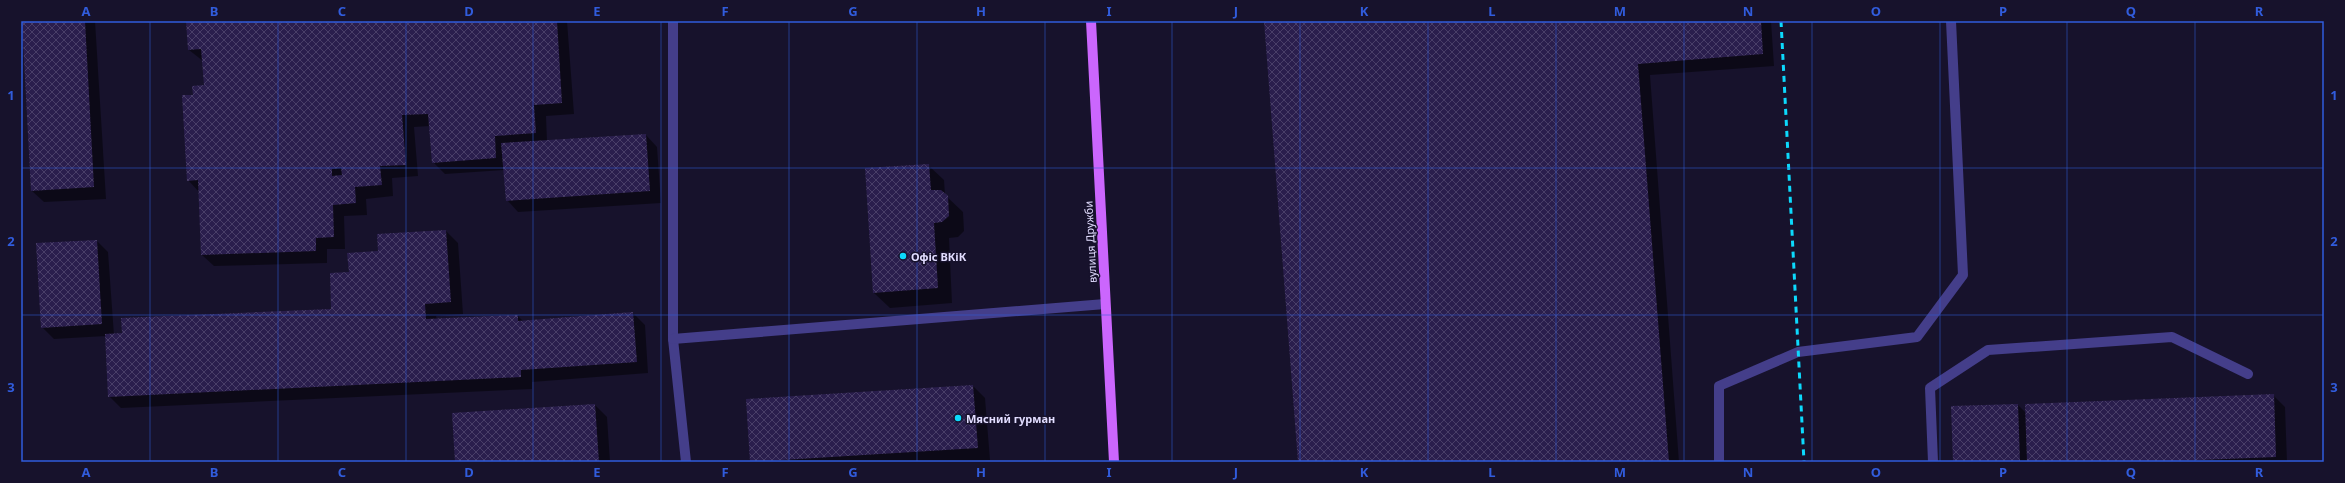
<svg xmlns="http://www.w3.org/2000/svg" width="2345" height="483" font-family="'Noto Sans',sans-serif">
	<defs>
		<pattern id="building-cross-hatch" width="8" height="8" patternUnits="userSpaceOnUse"><rect width="8" height="8" fill="#2a1e4d"/><path d="M0 0l8 8M0 8l8-8" fill="none" stroke="#493e68"/></pattern>
	</defs>
	<rect width="100%" height="100%" fill="#17122c"/>
	<g fill="#0007">
		<polygon points="23,21 95,21 106,199 44,202 32,191"/>
		<polygon points="187,21 567,21 574,114 546,116 547,141 646,135 657,147 661,203 518,212 507,200 504,170 445,174 433,162 430,126 414,127 418,176 392,178 393,196 366,199 367,215 344,216 345,249 327,249 327,263 214,266 202,255 199,192 188,180 194,96 205,86 203,61 189,50"/>
		<polygon points="1266,21 1771,21 1774,66 1650,75 1679,462 1299,462"/>
		<polygon points="928,165 944,180 945,195 963,212 964,231 958,237 949,238 952,303 890,308 874,293"/>
		<polygon points="446,231 458,243 463,314 436,316 437,320 518,316 523,321 633,313 645,325 648,373 532,382 532,389 121,408 109,396 106,336 54,339 42,327 97,241 108,252 114,335 332,310 350,273 379,252"/>
		<polygon points="973,386 985,398 990,460 954,462 751,461"/>
		<polygon points="2273,395 2285,407 2287,462 1954,462 1952,407 2018,405 2026,413"/>
		<polygon points="595,405 607,417 610,462 456,462 453,414"/>
	</g>
	<g fill="url(#building-cross-hatch)" fill-rule="evenodd">
		<polygon points="22,21 85,21 94,187 31,191"/>
		<path d="M186,21H557L562,103L534,105L536,133L495,136L496,158L432,163L428,114L402,115L406,165L380,166L382,185L355,187L356,203L333,205L334,237L316,238V251L201,255L198,180L187,181L182,95H193L192,86L204,85L201,49L188,50ZM341,168L342,175L332,176V169Z"/>
		<polygon points="1264,21 1761,21 1763,54 1638,64 1669,462 1298,462"/>
		<polygon points="646,134 650,191 506,201 501,143"/>
		<polygon points="929,164 931,190 941,190 948,196 949,216 942,222 934,223 938,288 873,293 865,168"/>
		<polygon points="446,230 451,302 425,304 426,319 518,315 518,321 633,312 637,362 521,370 521,377 108,397 105,334 122,333 121,318 331,309 330,273 349,272 347,253 378,251 377,234"/>
		<polygon points="97,240 102,324 41,328 36,243"/>
		<polygon points="973,385 978,448 750,462 746,399"/>
		<polygon points="2274,394 2276,457 2149,462 2027,462 2025,404"/>
		<polygon points="595,404 599,462 455,462 452,413"/>
		<polygon points="2018,404 2020,462 1953,462 1951,406"/>
	</g>
	<g fill="none" stroke-linecap="round" stroke-linejoin="round">
		<g stroke="#443e8a" stroke-width="10">
			<polyline points="673,21 673,339 686,462"/>
			<polyline points="673,339 1105,304"/>
			<polyline points="1719,462 1719,386 1798,352 1917,337 1963,275 1951,21"/>
			<polyline points="1933,462 1930,388 1988,350 2172,337 2248,374"/>
		</g>
		<polyline stroke="#cb66fd" stroke-width="10" points="1091,21 1114,462"/>
		<polyline stroke="#0cd9fc" stroke-width="3" stroke-dasharray="6 5" stroke-linecap="butt" points="1781,21 1804,462"/>
	</g>
	<path fill="none" stroke="#315cdc" stroke-width="1" stroke-opacity="0.55" d="M150,21V462M278,21V462M406,21V462M533,21V462M661,21V462M789,21V462M917,21V462M1045,21V462M1172,21V462M1300,21V462M1428,21V462M1556,21V462M1684,21V462M1812,21V462M1940,21V462M2067,21V462M2195,21V462M21,168H2324M21,315H2324"/>
	<g fill="#0cd9fc" stroke="#17122c" stroke-width="1.5">
		<circle cx="903" cy="256" r="4"/>
		<circle cx="958" cy="418" r="4"/>
	</g>
	<g text-anchor="middle" dominant-baseline="central" stroke-width="3" stroke-linejoin="round" paint-order="stroke">
		<g font-size="11" fill="#e2ddff" stroke="#17122c">
			<text transform="translate(1090 242) rotate(-93)">вулиця Дружби</text>
		</g>
		<g font-size="11" font-weight="bold" fill="#e2ddff" stroke="#17122c" text-anchor="start">
			<text x="911" y="256">Офіс ВКіК</text>
			<text x="966" y="418">Мясний гурман</text>
		</g>
	</g>
	<rect width="2345" height="483" fill="none" stroke="#17122c" stroke-width="44"/>
	<rect x="22" y="22" width="2301" height="439" fill="none" stroke="#315cdc" stroke-width="1.5"/>
	<g font-size="13" text-anchor="middle" font-weight="bold" fill="#315cdc">
		<text x="86" y="16">A</text>
		<text x="214" y="16">B</text>
		<text x="342" y="16">C</text>
		<text x="469" y="16">D</text>
		<text x="597" y="16">E</text>
		<text x="725" y="16">F</text>
		<text x="853" y="16">G</text>
		<text x="981" y="16">H</text>
		<text x="1109" y="16">I</text>
		<text x="1236" y="16">J</text>
		<text x="1364" y="16">K</text>
		<text x="1492" y="16">L</text>
		<text x="1620" y="16">M</text>
		<text x="1748" y="16">N</text>
		<text x="1876" y="16">O</text>
		<text x="2003" y="16">P</text>
		<text x="2131" y="16">Q</text>
		<text x="2259" y="16">R</text>
		<text x="11" y="100">1</text>
		<text x="2334" y="100">1</text>
		<text x="11" y="246">2</text>
		<text x="2334" y="246">2</text>
		<text x="11" y="392">3</text>
		<text x="2334" y="392">3</text>
		<text x="86" y="477">A</text>
		<text x="214" y="477">B</text>
		<text x="342" y="477">C</text>
		<text x="469" y="477">D</text>
		<text x="597" y="477">E</text>
		<text x="725" y="477">F</text>
		<text x="853" y="477">G</text>
		<text x="981" y="477">H</text>
		<text x="1109" y="477">I</text>
		<text x="1236" y="477">J</text>
		<text x="1364" y="477">K</text>
		<text x="1492" y="477">L</text>
		<text x="1620" y="477">M</text>
		<text x="1748" y="477">N</text>
		<text x="1876" y="477">O</text>
		<text x="2003" y="477">P</text>
		<text x="2131" y="477">Q</text>
		<text x="2259" y="477">R</text>
	</g>
</svg>
